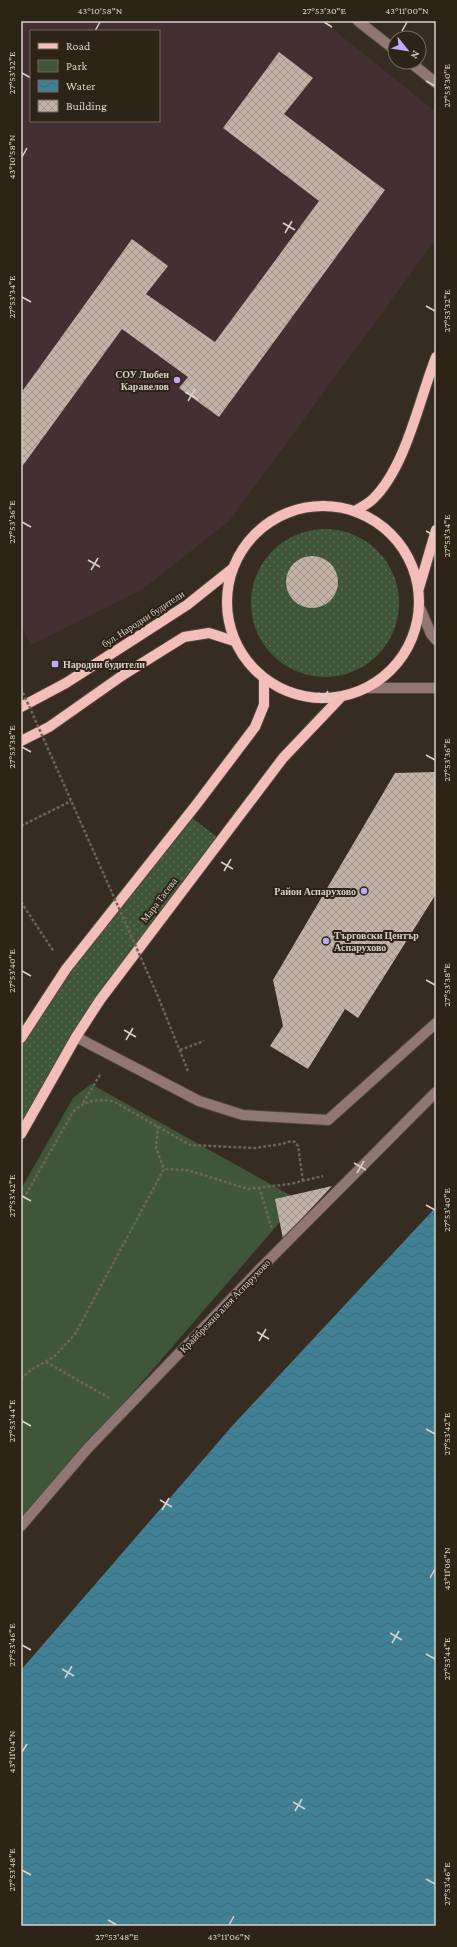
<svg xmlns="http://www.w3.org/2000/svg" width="457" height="1947" font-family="'Crimson Pro',serif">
	<defs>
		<pattern id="grass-dots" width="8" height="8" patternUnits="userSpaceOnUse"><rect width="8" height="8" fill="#3f5738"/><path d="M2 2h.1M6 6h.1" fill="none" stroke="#5a6e53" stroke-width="1.8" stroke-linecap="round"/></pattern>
		<pattern id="water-waves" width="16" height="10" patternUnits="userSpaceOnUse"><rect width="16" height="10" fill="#418195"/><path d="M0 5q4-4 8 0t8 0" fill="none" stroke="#416a76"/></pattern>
		<pattern id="building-cross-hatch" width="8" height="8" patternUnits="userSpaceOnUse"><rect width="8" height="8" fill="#c3b2a7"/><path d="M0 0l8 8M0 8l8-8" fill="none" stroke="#a2958c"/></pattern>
	</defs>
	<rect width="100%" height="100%" fill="#372c21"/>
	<path fill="#443033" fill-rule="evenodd" d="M21,21H323L436,112V239L230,520L143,589L31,645L21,625ZM31,31H159V121H31Z"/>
	<g fill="url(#grass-dots)">
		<circle cx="325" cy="603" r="74"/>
		<polygon points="188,815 220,839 100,1000 21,1134 21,1038 28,1026"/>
	</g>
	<polygon fill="#3f5738" points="91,1084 299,1200 21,1522 21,1189 73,1098"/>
	<polygon fill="url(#water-waves)" points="436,1207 436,1926 21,1926 21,1670 233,1425"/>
	<g fill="url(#building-cross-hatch)">
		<polygon points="279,52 313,78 284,114 385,190 219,417 179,388 188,377 122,329 21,468 21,393 132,239 168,266 146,294 215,342 319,201 223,128"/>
		<circle cx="312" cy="582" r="26"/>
		<polygon points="436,772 436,894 358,1018 345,1009 308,1069 270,1046 283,1026 273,980 395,773"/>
		<polygon points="332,1186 283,1239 275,1199"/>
	</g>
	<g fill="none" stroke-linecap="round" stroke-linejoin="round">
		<g stroke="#51473c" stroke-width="12">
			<g id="minor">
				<polyline points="358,21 395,50"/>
				<polyline points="410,62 436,83"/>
				<polyline points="420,608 431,634 436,640"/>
				<polyline points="368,688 436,688"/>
				<polyline points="76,1037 199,1101 243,1115 328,1120 436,1023"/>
				<polyline points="21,1526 88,1448 259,1270 436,1092"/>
			</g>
		</g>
		<g stroke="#51473c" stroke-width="12">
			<g id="major">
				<circle cx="323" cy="602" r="96"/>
				<path d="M355,511C361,507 368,504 373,499C406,467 419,400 436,357"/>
				<polyline points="419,588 436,530"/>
				<polyline points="21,707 66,683 187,605 232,569"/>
				<polyline points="21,741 49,727 123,675 184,637 209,633 234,641"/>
				<polyline points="21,1038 66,969 196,805 255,727 264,705 264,680"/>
				<polyline points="21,1134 76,1037 100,1000 283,758 340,698"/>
			</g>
		</g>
		<g stroke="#6c6359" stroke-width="2.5" stroke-dasharray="3 2" stroke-linecap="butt">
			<polyline points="21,826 71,801"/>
			<polyline points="21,902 54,952"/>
			<polyline points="157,994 188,1071"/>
			<polyline points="180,1050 204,1041"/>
			<polyline points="83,1103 101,1073"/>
			<polyline points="158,1126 156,1148 164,1169"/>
			<polyline points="259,1187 272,1229"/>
			<path d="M21,1203L73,1112C86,1100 96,1099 113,1101L190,1145L255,1148L282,1144L291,1141L295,1142L298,1146L303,1181"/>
			<polyline points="46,1362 109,1398"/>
			<polyline points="21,1379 31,1370 55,1356 75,1334 164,1169 187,1170 248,1189 290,1184 323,1176"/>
		</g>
		<use href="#minor" stroke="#907773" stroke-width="10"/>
		<use href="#major" stroke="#f3beb8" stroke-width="10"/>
		<polyline stroke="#6c6359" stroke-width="2.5" stroke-dasharray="3 2" stroke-linecap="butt" points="21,688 157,994"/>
	</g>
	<path fill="none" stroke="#d9d2cb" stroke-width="1.5" d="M324,22L332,27M95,31L100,22M402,31L407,22M22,73L31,78M426,81L435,86M22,157L27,148M283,223L295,230M285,233L292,221M22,297L31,302M426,306L435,311M185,392L198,399M188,401L195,389M22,522L31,527M426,531L435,536M88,560L100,567M91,570L98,558M318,693L331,700M321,703L328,691M22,747L31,752M426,755L435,760M221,862L233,869M224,871L231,859M22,971L31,976M426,980L435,985M124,1030L136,1037M126,1040L133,1028M354,1163L366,1170M357,1173L364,1161M22,1196L31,1201M426,1205L435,1210M257,1332L269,1339M259,1341L266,1329M22,1421L31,1426M426,1429L435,1434M160,1500L172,1507M162,1510L169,1498M430,1578L435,1569M390,1633L402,1640M392,1643L399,1631M22,1645L31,1650M426,1654L435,1659M62,1669L74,1676M65,1678L72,1666M22,1752L27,1744M293,1802L305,1809M295,1811L302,1799M22,1870L31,1875M426,1879L435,1884M108,1920L117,1925M229,1925L234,1916"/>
	<g fill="#bda9f5" stroke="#2d2317" stroke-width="1.5">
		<circle cx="177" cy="380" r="4"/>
		<rect x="51" y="660" width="8" height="8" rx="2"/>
		<circle cx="364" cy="891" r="4"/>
		<circle cx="326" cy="941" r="4"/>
	</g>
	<g text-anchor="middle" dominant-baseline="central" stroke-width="4" stroke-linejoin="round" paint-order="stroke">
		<g font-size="10" font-weight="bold" fill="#d9d2cb" stroke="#2d2317" text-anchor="end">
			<text x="169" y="374">СОУ Любен<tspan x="169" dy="12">Каравелов</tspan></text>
			<text x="63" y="664" text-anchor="start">Народни будители</text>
			<text x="356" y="891">Район Аспарухово</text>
			<text x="334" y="935" text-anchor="start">Търговски Център<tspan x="334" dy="12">Аспарухово</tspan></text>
		</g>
		<g font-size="10" fill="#d9d2cb" stroke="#2d2317">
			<text transform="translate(143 619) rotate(-33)">бул. Народни будители</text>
			<text transform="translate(159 900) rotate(-53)">Мара Тасева</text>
			<text transform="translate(225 1306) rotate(-46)">Крайбрежна алея Аспарухово</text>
		</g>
	</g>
	<rect width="457" height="1947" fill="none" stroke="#2d2317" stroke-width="44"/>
	<rect x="30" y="30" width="130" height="92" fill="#2d2317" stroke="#72695f"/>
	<rect x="38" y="43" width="20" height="6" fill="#f3beb8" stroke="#72695f"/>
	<text x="66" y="50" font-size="12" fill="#d9d2cb">Road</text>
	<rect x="38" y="60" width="20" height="12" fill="#3f5738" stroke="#72695f"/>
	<text x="66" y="70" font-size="12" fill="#d9d2cb">Park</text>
	<rect x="38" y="80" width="20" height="12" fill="url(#water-waves)" stroke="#72695f"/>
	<text x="66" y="90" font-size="12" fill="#d9d2cb">Water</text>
	<rect x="38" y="100" width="20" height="12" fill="url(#building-cross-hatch)" stroke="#72695f"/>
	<text x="66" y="110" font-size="12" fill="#d9d2cb">Building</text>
	<g transform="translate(407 50) rotate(120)"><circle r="19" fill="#2d2317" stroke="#72695f"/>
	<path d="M0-3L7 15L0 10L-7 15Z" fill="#bda9f5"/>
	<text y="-6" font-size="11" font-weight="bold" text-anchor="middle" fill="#d9d2cb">N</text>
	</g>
	<rect x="22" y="22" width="413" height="1903" fill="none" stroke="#d9d2cb" stroke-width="1.5"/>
	<g font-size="10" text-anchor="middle" fill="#d9d2cb">
		<text x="100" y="14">43°10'58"N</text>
		<text x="324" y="14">27°53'30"E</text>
		<text x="407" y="14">43°11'00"N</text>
		<text transform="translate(11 73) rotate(-90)" y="4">27°53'32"E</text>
		<text transform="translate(446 86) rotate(-90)" y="4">27°53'30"E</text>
		<text transform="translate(11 157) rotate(-90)" y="4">43°10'58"N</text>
		<text transform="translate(11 297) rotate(-90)" y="4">27°53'34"E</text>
		<text transform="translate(446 311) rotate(-90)" y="4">27°53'32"E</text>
		<text transform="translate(11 522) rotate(-90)" y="4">27°53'36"E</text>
		<text transform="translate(446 536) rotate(-90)" y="4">27°53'34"E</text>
		<text transform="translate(11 747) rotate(-90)" y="4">27°53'38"E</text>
		<text transform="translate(446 760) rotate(-90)" y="4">27°53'36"E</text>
		<text transform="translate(11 971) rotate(-90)" y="4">27°53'40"E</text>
		<text transform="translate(446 985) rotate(-90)" y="4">27°53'38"E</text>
		<text transform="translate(11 1196) rotate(-90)" y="4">27°53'42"E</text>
		<text transform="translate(446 1210) rotate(-90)" y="4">27°53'40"E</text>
		<text transform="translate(11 1421) rotate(-90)" y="4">27°53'44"E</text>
		<text transform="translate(446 1434) rotate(-90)" y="4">27°53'42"E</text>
		<text transform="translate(446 1569) rotate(-90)" y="4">43°11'06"N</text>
		<text transform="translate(11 1645) rotate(-90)" y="4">27°53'46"E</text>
		<text transform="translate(446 1659) rotate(-90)" y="4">27°53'44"E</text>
		<text transform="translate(11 1752) rotate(-90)" y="4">43°11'04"N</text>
		<text transform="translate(11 1870) rotate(-90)" y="4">27°53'48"E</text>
		<text transform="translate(446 1884) rotate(-90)" y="4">27°53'46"E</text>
		<text x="117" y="1940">27°53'48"E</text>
		<text x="229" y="1940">43°11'06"N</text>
	</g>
</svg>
